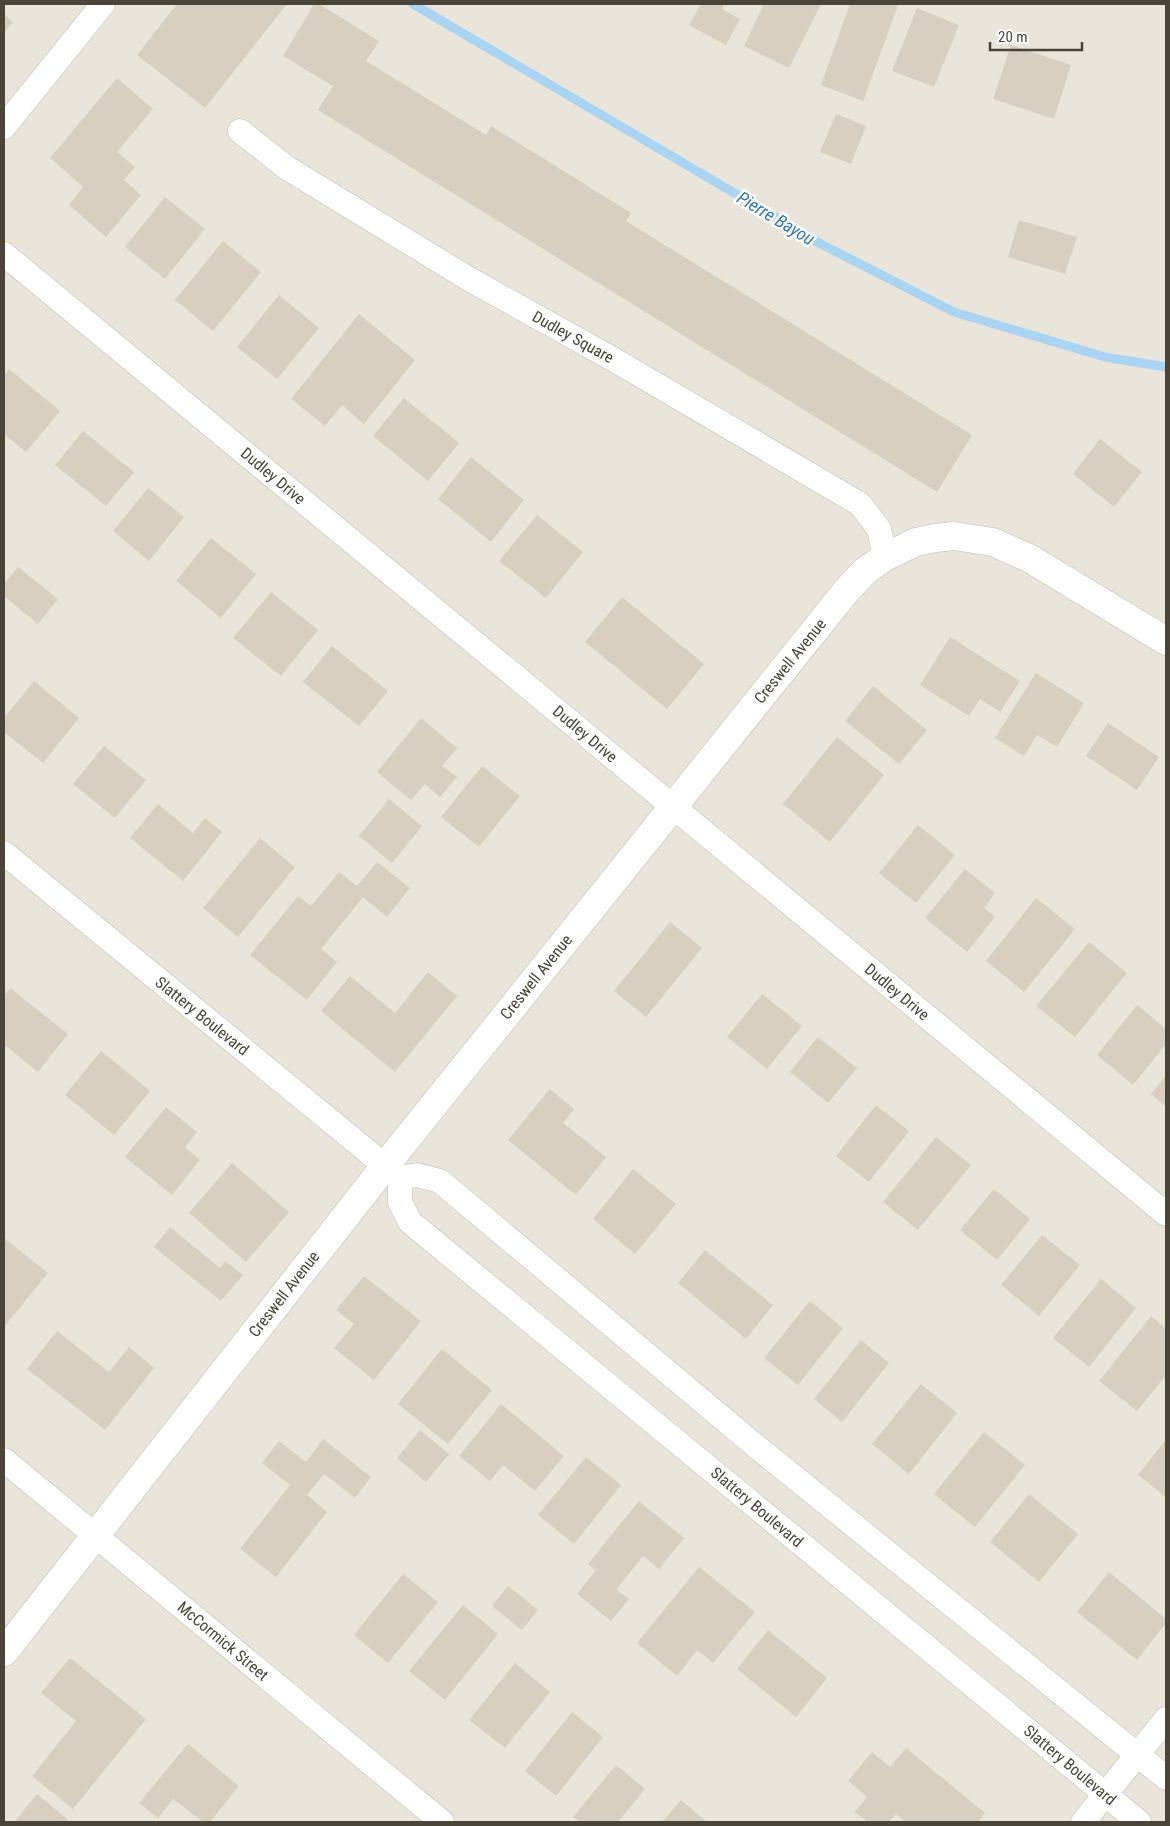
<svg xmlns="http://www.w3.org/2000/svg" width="1170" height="1826" font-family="'Roboto Condensed',sans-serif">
	<rect width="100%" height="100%" fill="#f6f3ec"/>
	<rect fill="#eae5da" x="4" y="4" width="1162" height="1818"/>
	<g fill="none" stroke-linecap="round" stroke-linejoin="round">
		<polyline stroke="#a9d4f2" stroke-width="9" points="413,4 821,244 954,312 1105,357 1166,367"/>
	</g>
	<g fill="#d8cfc1">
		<polygon points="177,4 287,4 205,108 137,55"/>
		<polygon points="314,4 319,4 379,41 366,61 486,135 491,126 631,213 626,221 972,435 937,492 318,110 333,86 283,56"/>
		<polygon points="701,4 724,4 722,9 740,19 726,45 689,25"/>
		<polygon points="764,4 821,4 789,68 744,46"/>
		<polygon points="850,4 894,4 898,5 863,101 821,85"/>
		<polygon points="917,8 959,25 934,87 892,71"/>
		<polygon points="4,14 13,22 4,33"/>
		<polygon points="1011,45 1071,65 1054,119 993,99"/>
		<polygon points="117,78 153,109 117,152 135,167 124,180 141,195 106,237 69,205 83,187 50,158"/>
		<polygon points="836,114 866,126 851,164 820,152"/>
		<polygon points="165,197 205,229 165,279 125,247"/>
		<polygon points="1019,220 1077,237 1065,274 1008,257"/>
		<polygon points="223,241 261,272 213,331 175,300"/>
		<polygon points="279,295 319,328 277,379 237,347"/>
		<polygon points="359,314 415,360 364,424 342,405 325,426 291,399"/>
		<polygon points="9,369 60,411 26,452 4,434 4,376"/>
		<polygon points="404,398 459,443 428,481 373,436"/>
		<polygon points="83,431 134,472 106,506 55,465"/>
		<polygon points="1100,439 1142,472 1114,507 1073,474"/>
		<polygon points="471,457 524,500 491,542 438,499"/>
		<polygon points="148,488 184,517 149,561 113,531"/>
		<polygon points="537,515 583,552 546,598 499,561"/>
		<polygon points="211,538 256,574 221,618 176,581"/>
		<polygon points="18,567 58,599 38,624 4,596 4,584"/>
		<polygon points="271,592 318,630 281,676 233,638"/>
		<polygon points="622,597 704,664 667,709 585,642"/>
		<polygon points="950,637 1020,681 1000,712 980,699 969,716 920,685"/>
		<polygon points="332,646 388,691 359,726 303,682"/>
		<polygon points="1036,673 1084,703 1057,747 1037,735 1024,756 995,738"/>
		<polygon points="34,681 79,718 43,763 4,732 4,718"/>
		<polygon points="873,686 927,730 899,764 845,721"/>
		<polygon points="421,718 457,748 442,766 457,777 440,797 425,784 411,800 377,772"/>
		<polygon points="1108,723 1159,757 1137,790 1086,756"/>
		<polygon points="837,737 884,775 830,842 783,804"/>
		<polygon points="104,746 146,780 115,818 73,784"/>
		<polygon points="482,766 520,796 479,847 441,817"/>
		<polygon points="389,799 422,826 392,863 359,836"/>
		<polygon points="158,804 193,833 205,818 222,832 183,881 130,838"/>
		<polygon points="918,825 955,855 916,903 879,873"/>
		<polygon points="260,838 295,867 238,937 203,908"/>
		<polygon points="377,862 410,888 387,917 363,897 321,949 337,962 307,1000 250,955 298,896 311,906 339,872 357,886"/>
		<polygon points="965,869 995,893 984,908 995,917 967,952 925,918"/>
		<polygon points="1036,898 1075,929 1024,992 986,961"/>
		<polygon points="670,922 702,948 646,1017 614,991"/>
		<polygon points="1089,942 1127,973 1075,1037 1036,1006"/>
		<polygon points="428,972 457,996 395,1072 321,1011 350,976 395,1013"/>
		<polygon points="10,988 68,1034 38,1072 6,1046 4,1048 4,996"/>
		<polygon points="762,994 802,1026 767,1069 727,1037"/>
		<polygon points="1137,1005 1166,1029 1166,1044 1133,1085 1097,1055"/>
		<polygon points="818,1037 857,1068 828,1103 790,1072"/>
		<polygon points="101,1051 150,1091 114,1135 65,1095"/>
		<polygon points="1166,1075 1166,1107 1151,1094"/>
		<polygon points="550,1089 574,1109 563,1123 606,1157 576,1195 508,1140"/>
		<polygon points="876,1105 909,1131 869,1182 836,1156"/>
		<polygon points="166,1107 197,1132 185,1147 200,1160 172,1195 125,1157"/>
		<polygon points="936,1137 971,1165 918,1230 883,1202"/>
		<polygon points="232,1163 289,1212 246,1262 189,1213"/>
		<polygon points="633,1169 676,1204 635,1254 593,1219"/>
		<polygon points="994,1189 1030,1219 997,1260 960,1230"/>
		<polygon points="170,1227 220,1268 225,1261 243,1275 221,1301 154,1247"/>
		<polygon points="1042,1235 1080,1265 1039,1316 1001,1285"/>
		<polygon points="4,1238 48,1273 4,1327"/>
		<polygon points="705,1250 773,1305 746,1339 678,1283"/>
		<polygon points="364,1276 421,1321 374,1380 334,1348 354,1324 336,1310"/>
		<polygon points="1101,1279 1136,1308 1089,1367 1053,1338"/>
		<polygon points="810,1301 843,1328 798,1385 764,1358"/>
		<polygon points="1151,1316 1166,1329 1166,1375 1137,1411 1099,1381"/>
		<polygon points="57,1331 109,1372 129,1347 154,1368 105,1430 27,1369"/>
		<polygon points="861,1340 889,1363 842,1422 814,1399"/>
		<polygon points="442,1349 492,1390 448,1444 398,1404"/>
		<polygon points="921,1384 957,1413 909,1474 872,1444"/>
		<polygon points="501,1404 564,1456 535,1491 503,1465 490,1481 459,1456"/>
		<polygon points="420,1430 449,1454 426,1482 397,1458"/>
		<polygon points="984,1432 1025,1465 975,1527 934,1494"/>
		<polygon points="323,1439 371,1477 355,1498 324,1474 307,1495 327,1512 276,1577 240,1549 290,1485 262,1463 279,1441 306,1462"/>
		<polygon points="1166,1440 1166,1497 1138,1475"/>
		<polygon points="586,1457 621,1485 574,1544 538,1515"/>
		<polygon points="1029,1494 1078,1534 1039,1582 990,1542"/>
		<polygon points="639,1501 684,1538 659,1569 643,1556 616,1590 629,1599 611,1621 577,1594 596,1570 588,1564"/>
		<polygon points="699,1567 755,1612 713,1663 697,1650 677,1676 637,1643"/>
		<polygon points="1109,1572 1166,1619 1166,1623 1137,1660 1077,1612"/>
		<polygon points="403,1574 438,1602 388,1663 354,1635"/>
		<polygon points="508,1586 538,1610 522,1630 492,1606"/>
		<polygon points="463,1605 498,1634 445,1700 409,1671"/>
		<polygon points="768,1630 827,1678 796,1717 737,1669"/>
		<polygon points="70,1658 146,1719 73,1809 32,1776 76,1721 41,1693"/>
		<polygon points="515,1663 550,1692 505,1748 469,1720"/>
		<polygon points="572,1712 603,1737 556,1796 525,1771"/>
		<polygon points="188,1744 239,1786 210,1822 203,1822 173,1799 158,1818 139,1803"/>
		<polygon points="906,1748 985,1813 978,1822 906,1822 896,1814 889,1822 868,1822 855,1812 867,1797 848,1781 872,1752 890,1767"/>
		<polygon points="616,1765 645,1789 618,1822 580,1822 573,1817"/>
		<polygon points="37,1794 68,1820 67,1822 19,1822 16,1820"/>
		<polygon points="681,1800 707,1822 662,1822"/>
	</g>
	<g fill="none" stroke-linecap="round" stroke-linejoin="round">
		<g stroke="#c2bbae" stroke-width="25">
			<g id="minor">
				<polyline points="4,127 103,4"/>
				<polyline points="240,131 287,168 469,279 611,358 860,504 879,529 885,557"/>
				<polyline points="4,254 1166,1214"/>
				<polyline points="4,853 400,1178 417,1175 440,1181 757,1447 1166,1778"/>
				<polyline points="400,1178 400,1202 410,1222 1139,1822"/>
				<polyline points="4,1460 442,1822"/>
				<polyline points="1083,1822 1166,1719"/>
			</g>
		</g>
		<g stroke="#c2bbae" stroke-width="29">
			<polyline id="tertiary" points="4,1652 385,1166 847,590 865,571 885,557 916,542 935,538 954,536 993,542 1029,558 1166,641"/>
		</g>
		<use href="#minor" stroke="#fff" stroke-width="24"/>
		<use href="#tertiary" stroke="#fff" stroke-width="28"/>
	</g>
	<g text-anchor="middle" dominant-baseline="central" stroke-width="5" stroke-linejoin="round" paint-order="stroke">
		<g font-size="16" fill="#4b4439" stroke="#fff">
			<text transform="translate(573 337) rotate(29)">Dudley Square</text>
			<text transform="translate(273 476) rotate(40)">Dudley Drive</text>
			<text transform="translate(790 661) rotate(-51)">Creswell Avenue</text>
			<text transform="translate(585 734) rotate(40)">Dudley Drive</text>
			<text transform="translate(536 977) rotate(-51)">Creswell Avenue</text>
			<text transform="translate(897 992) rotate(40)">Dudley Drive</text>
			<text transform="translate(202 1016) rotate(39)">Slattery Boulevard</text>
			<text transform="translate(284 1294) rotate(-52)">Creswell Avenue</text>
			<text transform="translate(757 1507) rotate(40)">Slattery Boulevard</text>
			<text transform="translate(223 1641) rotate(40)">McCormick Street</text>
			<text transform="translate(1070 1765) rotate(40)">Slattery Boulevard</text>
		</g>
		<g font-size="18" font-style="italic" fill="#2e7ab2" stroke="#fff">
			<text transform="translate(776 218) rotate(31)">Pierre Bayou</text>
		</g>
	</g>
	<rect width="1170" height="1826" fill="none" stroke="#4b4439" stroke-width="10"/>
	<path d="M990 42v8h92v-8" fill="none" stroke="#4b4439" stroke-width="2.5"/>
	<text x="998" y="42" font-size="15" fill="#4b4439" stroke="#ffffff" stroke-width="4" paint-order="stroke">20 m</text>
</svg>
